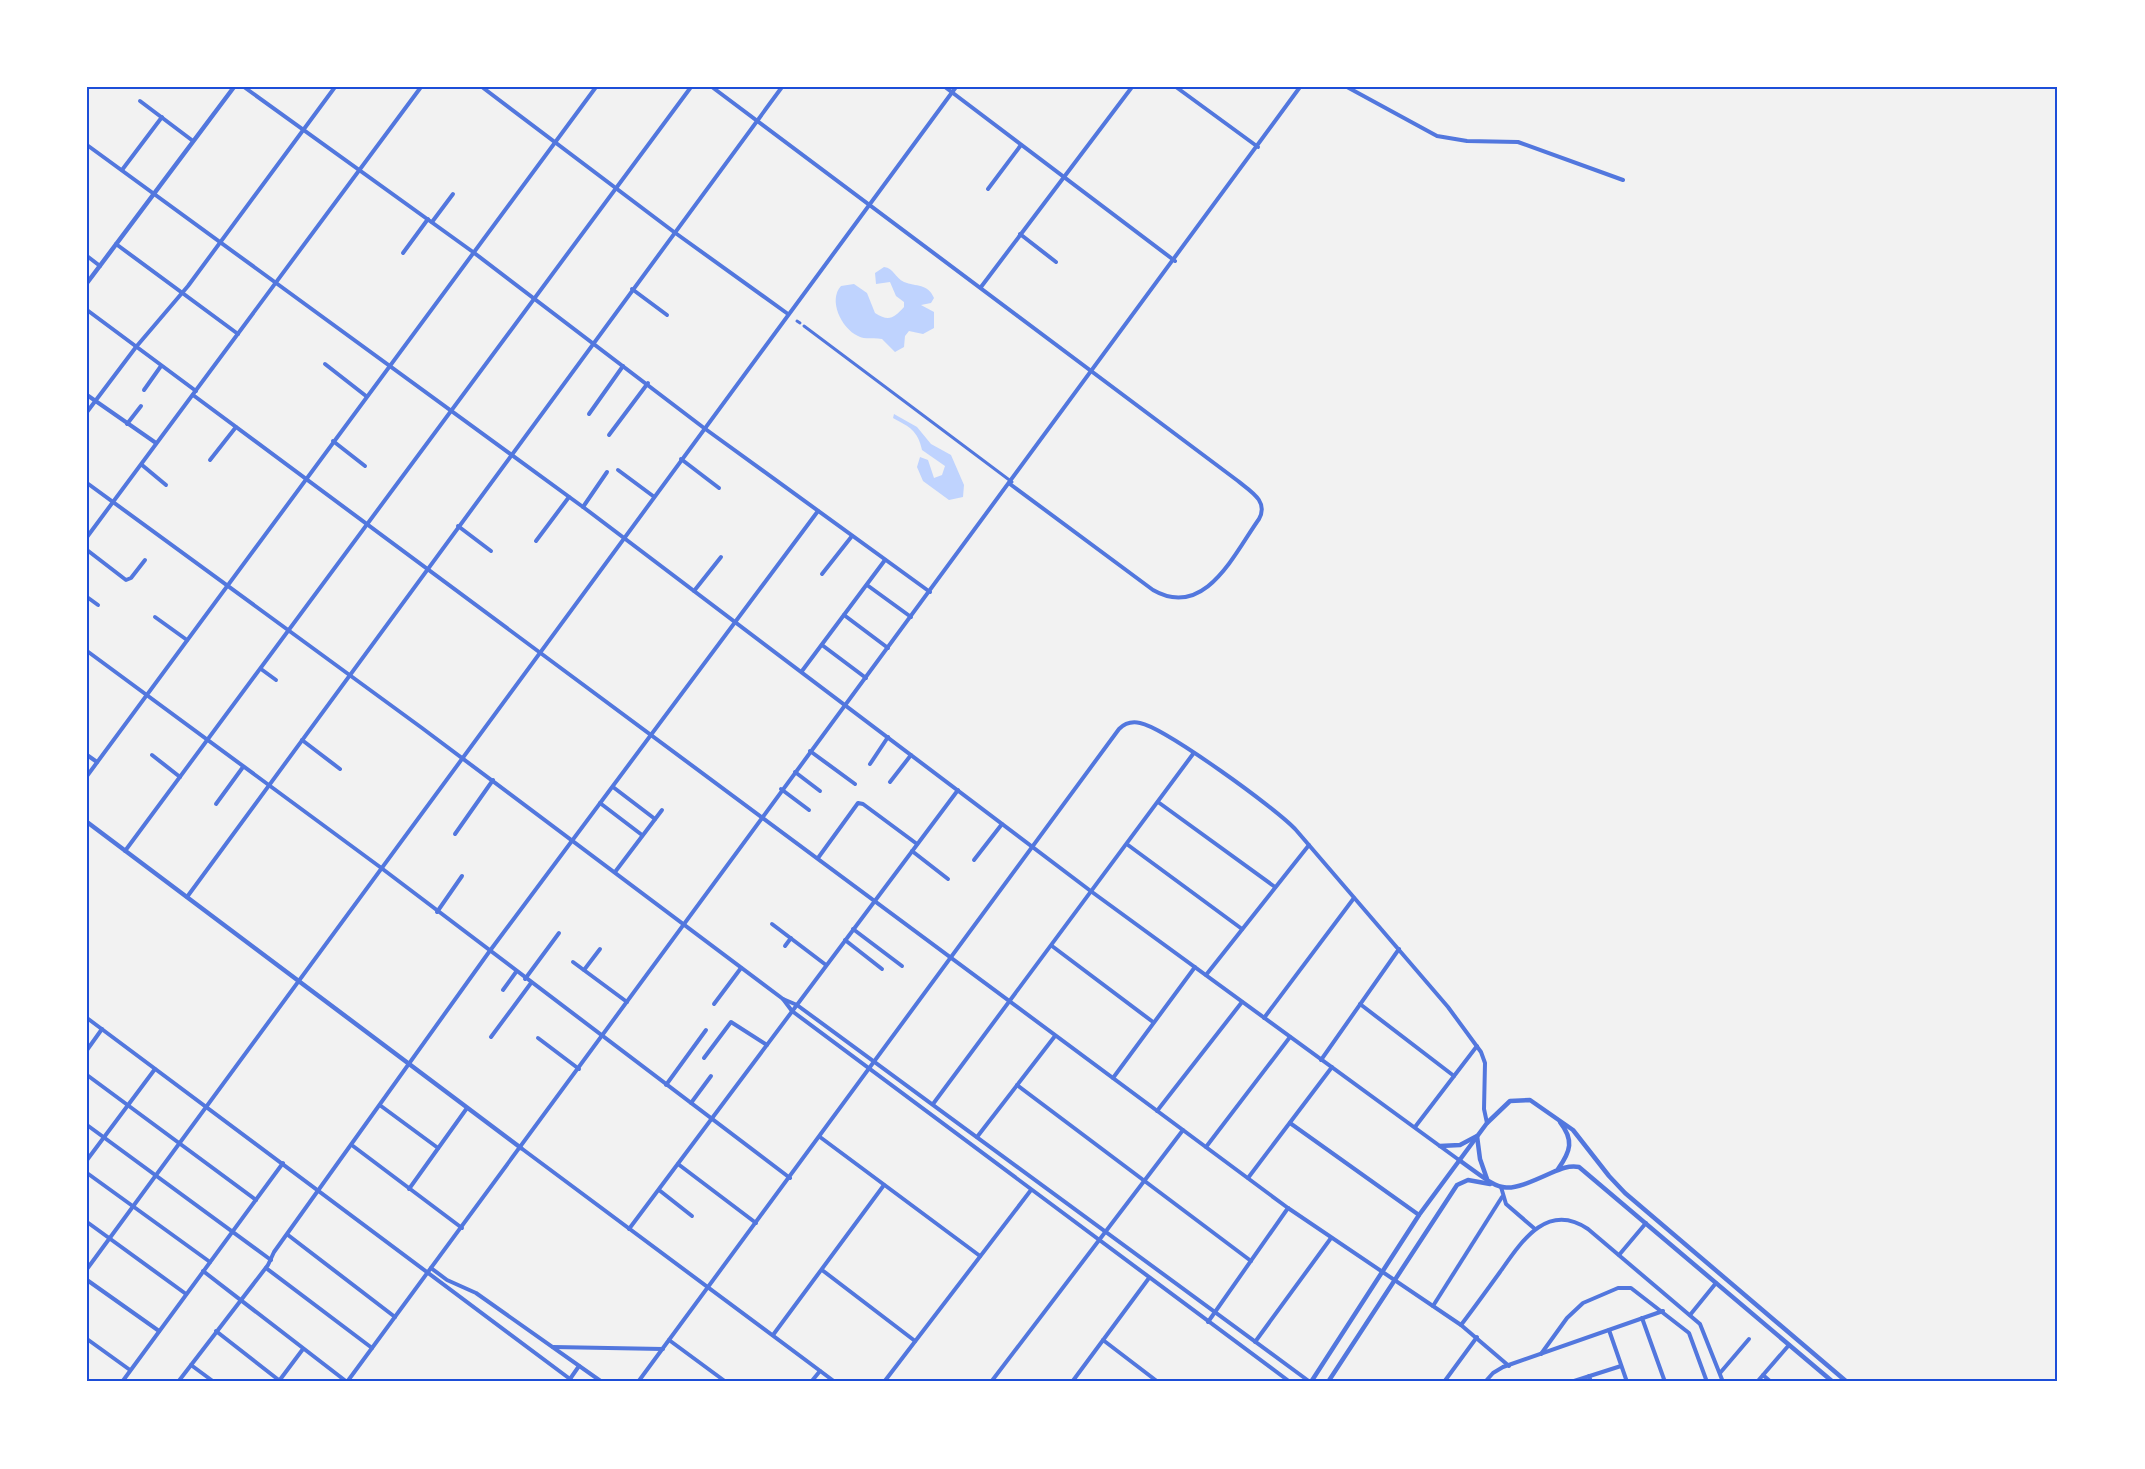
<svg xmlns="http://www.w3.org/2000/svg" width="2145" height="1469" font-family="Quicksand,sans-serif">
	<rect width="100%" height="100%" fill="#f2f2f2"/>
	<g fill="#bfd3fe">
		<path d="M884,267C894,268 895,278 904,282C916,287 928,283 934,298L931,303L921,305L934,312V328L923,334L909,331L905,336L904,347L895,352L882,339C874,337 865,340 858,336C841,328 828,300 841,286L854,284L867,293L875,313C889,322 894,318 904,307V302L896,296L890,282L876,284L875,273Z"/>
		<path d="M894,414L917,427L931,444L951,455L964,485L963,497L949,500L923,481L917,467L920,457L928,460L934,478L942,475L945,466L922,450C918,431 910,427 893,418Z"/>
	</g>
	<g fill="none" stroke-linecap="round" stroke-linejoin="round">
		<g stroke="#5277de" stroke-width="3">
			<polyline points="797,321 800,323"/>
			<polyline points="804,326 1012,482"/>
		</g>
		<g stroke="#5277de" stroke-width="4">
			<polyline points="244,87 473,252 704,428 930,592"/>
			<polyline points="482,87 674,232 788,314"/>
			<path d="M712,87L1238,481C1250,491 1269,501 1259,519C1234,554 1205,620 1153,590L1010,484"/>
			<polyline points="945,87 1175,261"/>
			<polyline points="1176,87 1258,147"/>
			<polyline points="1347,87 1437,136 1467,141 1518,142 1623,180"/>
			<polyline points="140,101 193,141"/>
			<polyline points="87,145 583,507 1092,892 1459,1160"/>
			<polyline points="122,170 162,117"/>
			<polyline points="988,189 1021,145"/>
			<polyline points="432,222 453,194"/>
			<polyline points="1020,234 1056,262"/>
			<polyline points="116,244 238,334"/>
			<polyline points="403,253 428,219"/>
			<polyline points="87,256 100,266"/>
			<polyline points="981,287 1132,87"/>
			<polyline points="632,289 667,315"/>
			<polyline points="87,310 196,391"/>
			<polyline points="325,364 366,396"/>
			<polyline points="144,390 161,366"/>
			<polyline points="87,395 156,443"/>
			<polyline points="193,395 1288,1208 1461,1325 1509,1366"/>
			<polyline points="87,412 136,347 188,286 335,87"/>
			<polyline points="589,414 623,366"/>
			<polyline points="127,424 141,406"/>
			<polyline points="609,435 648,383"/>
			<polyline points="333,441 365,466"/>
			<polyline points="681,459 719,488"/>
			<polyline points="210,460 236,427"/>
			<polyline points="142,465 166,485"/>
			<polyline points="618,470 653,496"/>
			<polyline points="87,483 422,728 783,999 797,1005 1310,1382"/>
			<polyline points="583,507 607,472"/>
			<polyline points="458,526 491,551"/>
			<polyline points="87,537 421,87"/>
			<polyline points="536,541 569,497"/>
			<polyline points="87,550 126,580 131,578 145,560"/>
			<polyline points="822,574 852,536"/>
			<polyline points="867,585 911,617"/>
			<polyline points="694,591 721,557"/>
			<polyline points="87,597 98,605"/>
			<polyline points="844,615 888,648"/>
			<polyline points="155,617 187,640"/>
			<polyline points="822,645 866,678"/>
			<polyline points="87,651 380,867 790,1178"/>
			<polyline points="261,669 276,680"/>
			<polyline points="802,671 885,560"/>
			<polyline points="302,740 340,769"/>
			<polyline points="810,751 855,784"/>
			<polyline points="87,755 97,762"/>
			<polyline points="152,755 180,777"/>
			<polyline points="870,764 888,737"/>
			<polyline points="795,772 820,791"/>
			<polyline points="87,776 596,87"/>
			<polyline points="890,782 911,755"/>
			<polyline points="613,787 655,819"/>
			<polyline points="781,789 809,810"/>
			<polyline points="1158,802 1275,887"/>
			<polyline points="600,803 642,835"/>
			<polyline points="216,804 243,767"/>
			<polyline points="455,834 493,780"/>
			<polyline points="1128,845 1242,929"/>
			<polyline points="125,851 691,87"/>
			<polyline points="912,851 948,879"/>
			<polyline points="818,858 858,803 863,804 917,844"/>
			<polyline points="974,860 1002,824"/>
			<polyline points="615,872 662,810"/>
			<polyline points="187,897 782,87"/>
			<polyline points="437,912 462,876"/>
			<polyline points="772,924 826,965"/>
			<polyline points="853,929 902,966"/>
			<polyline points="845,940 882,969"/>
			<polyline points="785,946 791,938"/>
			<polyline points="1052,946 1153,1022"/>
			<polyline points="573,962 627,1002"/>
			<polyline points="584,970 600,949"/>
			<polyline points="1206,975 1309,845"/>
			<polyline points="525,979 559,933"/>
			<polyline points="503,990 516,972"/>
			<polyline points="783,999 792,1011 1290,1382"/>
			<polyline points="714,1004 741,968"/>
			<polyline points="1360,1004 1454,1076"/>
			<polyline points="87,1018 574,1382"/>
			<polyline points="1264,1018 1354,898"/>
			<polyline points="491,1037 531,983"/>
			<polyline points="538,1038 579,1069"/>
			<polyline points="87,1050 102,1029"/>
			<polyline points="704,1058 731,1022 767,1045"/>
			<polyline points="1321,1060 1399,949"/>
			<polyline points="87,1075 256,1200"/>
			<polyline points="1113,1078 1195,967"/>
			<polyline points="666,1085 706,1030"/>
			<polyline points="1017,1085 1251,1261"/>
			<polyline points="691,1103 711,1076"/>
			<polyline points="933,1104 1193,754"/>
			<polyline points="381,1106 438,1148"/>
			<polyline points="1157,1111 1242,1002"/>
			<polyline points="1290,1123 1419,1215"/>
			<polyline points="87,1125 271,1260"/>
			<polyline points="1415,1127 1477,1046"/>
			<polyline points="820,1137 980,1256"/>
			<polyline points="977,1137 1055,1036"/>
			<polyline points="353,1146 462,1228"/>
			<polyline points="1206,1147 1290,1037"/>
			<polyline points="521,1148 835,1382"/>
			<polyline points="87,1160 155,1069"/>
			<polyline points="678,1164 756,1223"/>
			<polyline points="87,1173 210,1262"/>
			<polyline points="1248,1178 1332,1067"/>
			<polyline points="1501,1187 1506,1204 1535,1229"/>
			<polyline points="409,1189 467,1108"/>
			<polyline points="659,1190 692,1216"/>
			<polyline points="87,1222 186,1294"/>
			<polyline points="629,1229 958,790"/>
			<polyline points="288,1235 395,1317"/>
			<polyline points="1619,1255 1646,1223"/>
			<polyline points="266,1268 372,1348"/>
			<polyline points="431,1268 447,1280 476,1293 602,1382"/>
			<polyline points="87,1269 956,87"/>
			<polyline points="822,1270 915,1341"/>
			<polyline points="203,1271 347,1382"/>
			<polyline points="87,1280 159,1331"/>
			<polyline points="1433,1306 1502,1197"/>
			<polyline points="1690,1315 1716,1283"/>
			<polyline points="1642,1318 1665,1382"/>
			<polyline points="1208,1322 1288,1208"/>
			<path d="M1461,1325C1474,1308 1487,1290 1500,1272C1521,1242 1547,1201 1588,1229L1700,1324L1723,1382"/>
			<polyline points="1609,1330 1627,1382"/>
			<polyline points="216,1331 280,1381"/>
			<polyline points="773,1335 884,1185"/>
			<polyline points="87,1339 130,1370"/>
			<polyline points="669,1340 726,1382"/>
			<polyline points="1103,1340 1158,1382"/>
			<polyline points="1255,1342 1331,1238"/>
			<polyline points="553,1347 663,1349"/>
			<polyline points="1541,1354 1567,1318 1583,1303 1618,1288 1631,1288 1689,1333 1707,1382"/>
			<polyline points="191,1365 214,1382"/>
			<polyline points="1720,1373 1749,1339"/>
			<polyline points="1763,1375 1771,1382"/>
			<polyline points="1589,1376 1591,1382"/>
			<polyline points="570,1379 579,1366"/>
			<polyline points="279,1381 303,1349"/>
			<polyline points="122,1382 283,1163"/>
			<polyline points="178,1382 268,1265 274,1252 489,952 818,511"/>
			<polyline points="347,1382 1300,87"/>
			<path d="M638,1382L1119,729C1125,723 1131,721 1140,723C1165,728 1277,809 1296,830L1448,1007L1481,1052L1485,1063L1484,1109L1487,1123"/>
			<polyline points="811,1382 820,1371"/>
			<polyline points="884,1382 1031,1190"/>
			<polyline points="991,1382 1183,1130"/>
			<polyline points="1072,1382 1149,1278"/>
			<polyline points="1444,1382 1477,1337"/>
			<polyline points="1485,1382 1493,1373 1503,1367 1663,1311"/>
			<polyline points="1571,1382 1621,1366"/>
			<polyline points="1757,1382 1789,1345"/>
		</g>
		<g stroke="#5277de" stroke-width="4.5">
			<polyline points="87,283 234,87"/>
			<polyline points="87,822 521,1148"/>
			<polyline points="1440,1146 1460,1145 1477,1136 1480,1159 1487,1179"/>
			<path d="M1459,1160C1504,1192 1500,1196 1551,1173C1560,1169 1569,1165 1579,1167L1833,1382"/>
			<path d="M1558,1169C1571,1151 1574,1140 1560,1122"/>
			<polyline points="1311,1382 1419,1215 1487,1123 1510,1101 1530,1100 1573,1130 1609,1176 1625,1193 1847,1382"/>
			<polyline points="1328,1382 1457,1185 1468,1180 1490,1184"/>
		</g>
	</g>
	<rect width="2145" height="1469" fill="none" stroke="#ffffff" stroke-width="177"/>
	<rect x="88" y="88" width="1968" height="1292" fill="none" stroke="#1d4ed8" stroke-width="2"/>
</svg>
